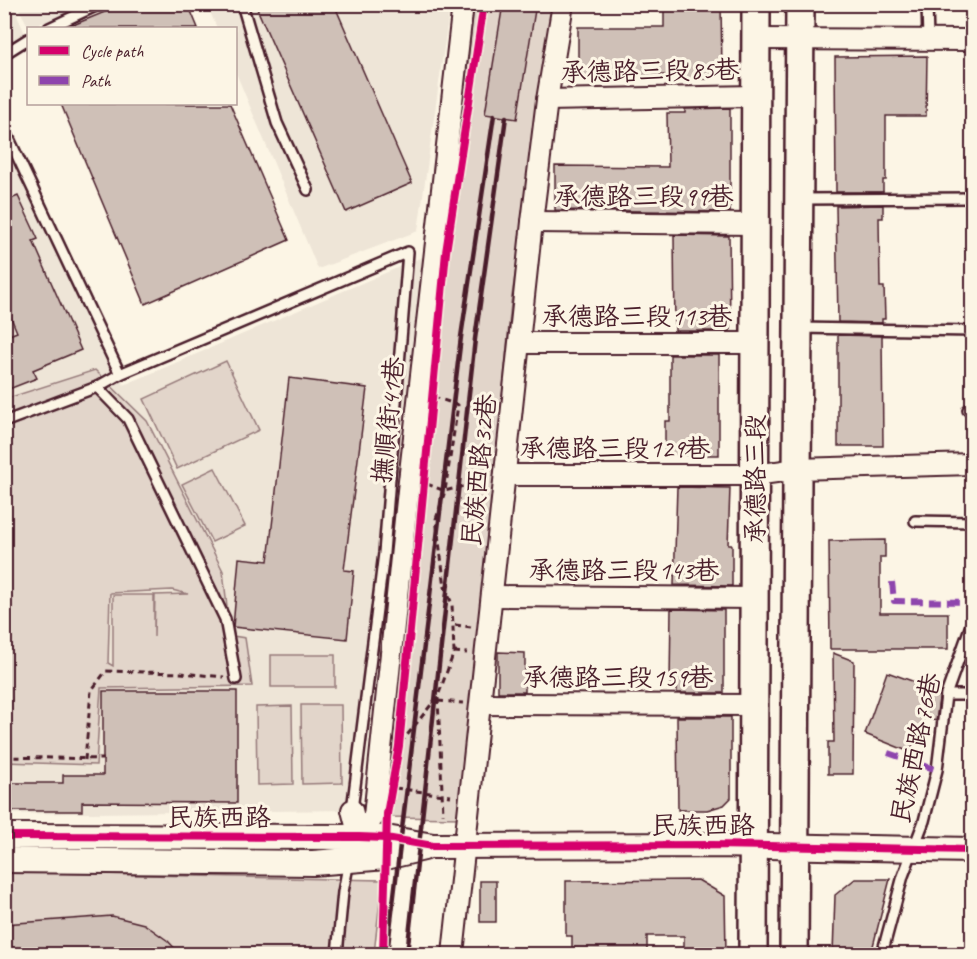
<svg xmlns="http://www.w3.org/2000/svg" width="977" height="959" font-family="Caveat,'LXGW WenKai TC',sans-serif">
	<rect width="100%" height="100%" fill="#fcf5e5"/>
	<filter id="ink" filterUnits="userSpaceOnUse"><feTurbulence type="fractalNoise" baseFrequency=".0167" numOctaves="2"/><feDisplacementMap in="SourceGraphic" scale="12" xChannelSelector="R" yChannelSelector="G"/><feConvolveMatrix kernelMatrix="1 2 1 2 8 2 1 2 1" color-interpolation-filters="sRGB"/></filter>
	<g filter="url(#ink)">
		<g fill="#eee5d7">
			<polygon points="17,5 89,5 29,28"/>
			<polygon points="207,5 450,5 418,231 318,269 236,73 236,28 217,28"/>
			<polygon points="14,7 25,34 5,44 5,8"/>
			<polygon points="4,128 124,385 425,256 358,808 352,810 5,814"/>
		</g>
		<g fill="#e2d5ca" stroke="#967a7a" stroke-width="1.5" fill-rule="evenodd">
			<polygon points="474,5 554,5 511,303 463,818 383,817"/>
			<polygon points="226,361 259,430 177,469 144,399"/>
			<path d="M95,370L147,421L223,571L229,624L233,636L245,638L252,686L101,688L96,765L5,762V399ZM172,590L188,594L155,595L154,637V595H113V666L108,663L110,593Z"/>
			<polygon points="215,468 245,526 212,542 182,484"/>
			<rect x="271" y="655" width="64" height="32"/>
			<polygon points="301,705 341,705 342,783 302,784"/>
			<polygon points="292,706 293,784 257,785 256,707"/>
			<polygon points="5,872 382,880 374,954 5,954"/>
		</g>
		<g fill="#cfc0b7" stroke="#4a1f2b" stroke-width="1.5">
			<polygon points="124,4 188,4 198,28 66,28"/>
			<polygon points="255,4 334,4 412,183 346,212"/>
			<polygon points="503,4 536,4 517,119 485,114"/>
			<polygon points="664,4 721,4 722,74 710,74 707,79 685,79 685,75 578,76 578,27 664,27"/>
			<polygon points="927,56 926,116 886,116 886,180 883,180 883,192 836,192 835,57"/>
			<polygon points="61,104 230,104 289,240 145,304"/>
			<polygon points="730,108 730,212 555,210 555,166 668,167 667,113 685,113 685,109"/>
			<polygon points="18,196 38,239 33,241 81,350 33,370 37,378 4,391 4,337 17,332 4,301 4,202"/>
			<polygon points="883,205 883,218 879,218 880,287 884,287 885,319 882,319 882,323 838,322 836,206"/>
			<polygon points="674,235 729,236 730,331 675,331"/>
			<polygon points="838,335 882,336 883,446 838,446"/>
			<polygon points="670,355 719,355 719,455 665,455 665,421 670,421"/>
			<polygon points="289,378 367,388 344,570 354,571 347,639 233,627 239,558 268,561"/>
			<polygon points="677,487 730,488 728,545 732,545 732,586 674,585"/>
			<polygon points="885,540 885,557 880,557 880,613 948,613 948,649 830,649 829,541"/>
			<polygon points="671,609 724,610 724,693 677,693 677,683 670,683"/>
			<polygon points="498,652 525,653 525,692 498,692"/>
			<polygon points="833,653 854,661 853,774 828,774 828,742 834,742"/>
			<polygon points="887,672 940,691 936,721 924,717 910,752 865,734"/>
			<polygon points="103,691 237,691 237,803 82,802 82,811 4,811 4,783 63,783 63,775 103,775"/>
			<polygon points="677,717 731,717 731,798 724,805 707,810 678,810"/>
			<polygon points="855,879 890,879 871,954 833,954 835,895"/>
			<polygon points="698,880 725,896 726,954 684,954 684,936 647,936 647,954 572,954 572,936 566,936 566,881"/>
			<rect x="480" y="881" width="16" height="41"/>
			<polygon points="112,916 144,924 168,941 180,954 4,954 4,924"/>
		</g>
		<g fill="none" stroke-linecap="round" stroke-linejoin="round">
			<g stroke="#4a1f2b" stroke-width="14">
				<g id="service">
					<polyline points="242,4 277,123 308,190"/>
					<polyline points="927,4 928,40"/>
					<polyline points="49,28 100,4"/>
					<polyline points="4,54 28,39"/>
					<polyline points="4,128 120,374 408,252 384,553 352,810"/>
					<polyline points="801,199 972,198"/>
					<polyline points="800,328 972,331"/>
					<polyline points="97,387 128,419 225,619 236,679"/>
					<polyline points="968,410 972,410"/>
					<polyline points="4,422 97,387 120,374"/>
					<polyline points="915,521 972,522"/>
					<polyline points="946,695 972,695"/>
					<polyline points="337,954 343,892 349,861"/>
					<polyline points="882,954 903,876 924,821 937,770 946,695 972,622"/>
				</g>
			</g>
			<g stroke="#4a1f2b" stroke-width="24">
				<g id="minor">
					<polyline points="756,39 972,40"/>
					<polyline points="547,100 754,96"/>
					<polyline points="532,222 755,224"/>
					<polyline points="520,343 755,343"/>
					<polyline points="505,475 755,475 797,469 972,464"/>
					<polyline points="492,596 755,598"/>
					<polyline points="481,704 754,705"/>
					<polyline points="352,810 359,837"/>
					<polyline points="359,837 374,816 409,481 463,4"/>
					<polyline points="453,954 532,222 547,100 563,4"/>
				</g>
			</g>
			<g stroke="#4a1f2b" stroke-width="28">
				<g id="tertiary">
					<polyline points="4,836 359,837 386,838 433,846 713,845 972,850"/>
					<polyline points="4,860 313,863 386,857 424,848"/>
				</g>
			</g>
			<g stroke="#4a1f2b" stroke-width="32">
				<g id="secondary">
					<polyline points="753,954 756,4"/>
					<polyline points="794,954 800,4"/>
				</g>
			</g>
			<g stroke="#4a1f2b" stroke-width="3" stroke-dasharray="6 4.5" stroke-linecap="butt">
				<polyline points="427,484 445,491 486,480"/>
				<polyline points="455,625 471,627"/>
				<polyline points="454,652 467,653"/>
				<polyline points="438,698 443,814"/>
				<polyline points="438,701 463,703"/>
				<polyline points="401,743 438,696 454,652 452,604 445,587 436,519 445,491 458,405 437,398"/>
				<polyline points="4,757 104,759"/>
				<polyline points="85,760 91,691 106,671 181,673 224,677"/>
				<polyline points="395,788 451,796"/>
				<polyline points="383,954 383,878"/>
			</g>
			<use href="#service" stroke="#fcf5e5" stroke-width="9"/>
			<use href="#minor" stroke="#fcf5e5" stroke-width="20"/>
			<use href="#tertiary" stroke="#fcf5e5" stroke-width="24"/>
			<use href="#secondary" stroke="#fcf5e5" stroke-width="27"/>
			<g stroke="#4a1f2b" stroke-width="4.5">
				<polyline points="387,954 461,337 494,115"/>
				<polyline points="407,954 475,339 506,117"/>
			</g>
			<g stroke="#8e44ad" stroke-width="6" stroke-dasharray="12 6" stroke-linecap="butt">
				<polyline points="892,582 894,601 972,602"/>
				<polyline points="888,753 937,770"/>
			</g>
			<g stroke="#fcf5e5" stroke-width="11">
				<g id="cycleway">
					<polyline points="4,836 359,837 386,838 433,846 713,845 972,850"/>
					<polyline points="383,954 387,814 399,746 446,252 484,4"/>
				</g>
			</g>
			<use href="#cycleway" stroke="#d6006c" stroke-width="8"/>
		</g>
	</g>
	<g text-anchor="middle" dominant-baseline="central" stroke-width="6" stroke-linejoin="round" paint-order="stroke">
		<g font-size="26" fill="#4a1f2b" stroke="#fcf5e5">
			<text transform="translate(650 71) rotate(-1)">承德路三段85巷</text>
			<text x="644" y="196">承德路三段99巷</text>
			<text x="637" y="316">承德路三段113巷</text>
			<text transform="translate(388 420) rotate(-84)">撫順街41巷</text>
			<text x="615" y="448">承德路三段129巷</text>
			<text transform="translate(479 470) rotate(-84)">民族西路32巷</text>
			<text transform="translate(755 479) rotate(-90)">承德路三段</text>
			<text x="624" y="570">承德路三段143巷</text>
			<text x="618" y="677">承德路三段159巷</text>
			<text transform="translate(916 748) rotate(-78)">民族西路76巷</text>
			<text x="219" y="817">民族西路</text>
			<text x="703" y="825">民族西路</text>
		</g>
	</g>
	<rect width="977" height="959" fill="none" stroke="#fcf5e5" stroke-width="24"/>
	<rect x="12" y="12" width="953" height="935" fill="none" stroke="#4a1f2b" stroke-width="2" filter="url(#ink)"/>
	<rect x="27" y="27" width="210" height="78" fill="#fcf5e5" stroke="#b59f9b" stroke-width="1.5"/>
	<rect x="39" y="46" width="30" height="9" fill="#d6006c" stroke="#b59f9b" stroke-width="1.5"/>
	<text x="81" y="57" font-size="18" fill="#4a1f2b">Cycle path</text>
	<rect x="39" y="76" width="30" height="9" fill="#8e44ad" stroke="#b59f9b" stroke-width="1.5"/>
	<text x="81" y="87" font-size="18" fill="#4a1f2b">Path</text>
</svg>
